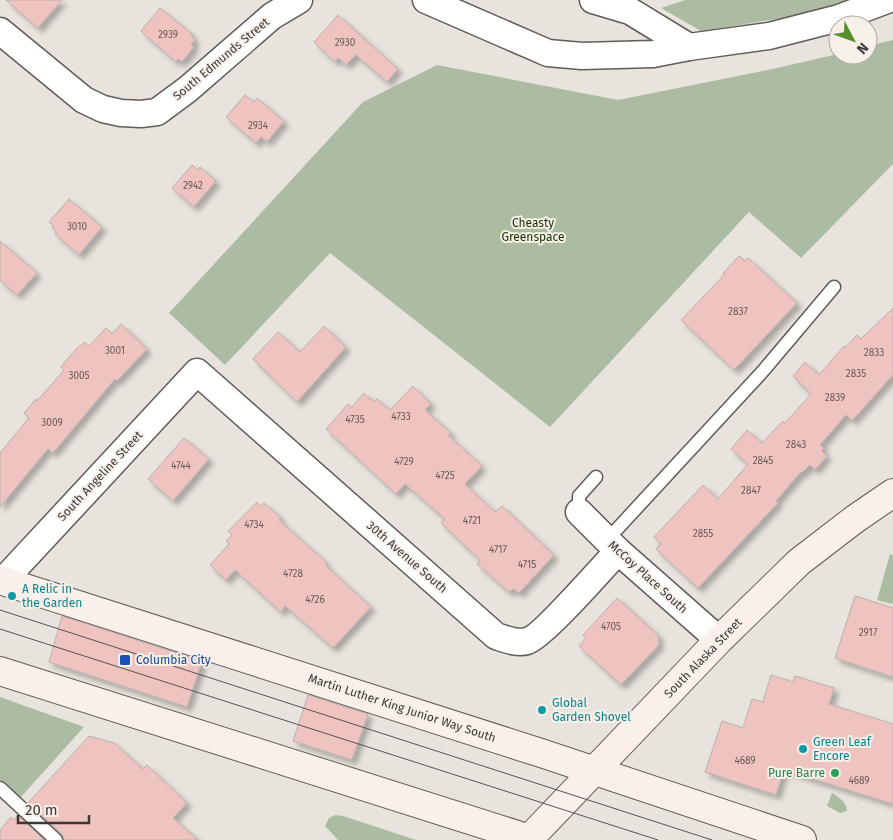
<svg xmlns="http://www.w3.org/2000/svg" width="893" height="840" font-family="'Fira Sans',sans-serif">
	<defs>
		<filter id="shadow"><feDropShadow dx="4.5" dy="4.5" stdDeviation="2.5" flood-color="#0004"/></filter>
	</defs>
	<rect width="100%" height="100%" fill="#e8e3dc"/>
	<g fill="#abbca3">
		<polygon points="685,0 849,0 814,13 701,31 661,8"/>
		<polygon points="893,40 893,164 801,258 749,212 550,427 330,253 225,365 169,313 363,102 437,65 618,100 768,70 838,54 838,55 868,55 868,46"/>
		<polygon points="890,554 893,555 893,604 877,600"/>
		<polygon points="0,697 84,727 20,798 0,780"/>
		<path d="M832,793C839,797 847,803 847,811L840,813L827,806Z"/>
		<polygon points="335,815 343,816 416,840 338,840 325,826 329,818"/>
	</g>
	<g fill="#efc3c0" stroke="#b9afae" filter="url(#shadow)">
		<polygon points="6,0 62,0 38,28"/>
		<polygon points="160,8 192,34 191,35 195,40 191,45 194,47 182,62 178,59 176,62 141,31"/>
		<polygon points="338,15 398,69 387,82 356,55 346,65 338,58 335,62 314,42"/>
		<polygon points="245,95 254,102 257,98 284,121 267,142 261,137 256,143 226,117"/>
		<polygon points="192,165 198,170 200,167 216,181 194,207 172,188"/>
		<polygon points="69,199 102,227 79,255 55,234 57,232 52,228 54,226 49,222"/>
		<polygon points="0,241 37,273 17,295 0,280"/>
		<polygon points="739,256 745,261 748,258 797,303 734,370 681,320 725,274 723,273"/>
		<polygon points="893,308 893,375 852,421 846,415 820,445 824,448 822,451 827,456 815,470 810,465 802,473 801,472 776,501 778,503 698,588 656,549 661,544 654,537 703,485 718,499 748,464 731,449 747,430 762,443 783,421 785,423 811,394 793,376 805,362 819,375 844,346 845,348 857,335 861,339"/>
		<polygon points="121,324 147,349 117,381 115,379 53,453 48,449 0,507 0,453 29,418 24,413 36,399 37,401 64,370 61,367 75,350 85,342 89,346 106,328 112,334"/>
		<polygon points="324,326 346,347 297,402 253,359 278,332 300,352"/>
		<polygon points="413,386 431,404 425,410 451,433 448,435 482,466 465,484 495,512 502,506 554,555 519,593 513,589 509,592 477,564 480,560 441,523 445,519 405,484 396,494 326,429 348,404 352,407 364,393 374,402 377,399 390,410"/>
		<polygon points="184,438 209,459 173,501 148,479"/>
		<polygon points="257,502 261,506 264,503 281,518 279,520 327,563 325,565 371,607 333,648 285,606 281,612 235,570 226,580 210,565 229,544 226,541 232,535 228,531"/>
		<polygon points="855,596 893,608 893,677 835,658"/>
		<polygon points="617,598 658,635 659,645 621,685 579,646 586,638 583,635"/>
		<polygon points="62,616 202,661 187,707 49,662"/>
		<polygon points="771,675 793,682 795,676 834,688 829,704 893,724 893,804 784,770 776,795 705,772 722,721 743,728 752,699 763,702"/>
		<polygon points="308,695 368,714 352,760 293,741"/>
		<polygon points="89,736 114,743 143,769 147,765 187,803 173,818 198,840 64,840 62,834 28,803"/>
		<polygon points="18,815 44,840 0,840 0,830 11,817 14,820"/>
	</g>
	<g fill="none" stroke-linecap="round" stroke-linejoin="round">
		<g stroke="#615c56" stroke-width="15">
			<g id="service">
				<polyline points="579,512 579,496 596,477"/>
				<polyline points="607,540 763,371 834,287"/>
				<polyline points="0,788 56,840"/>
			</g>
		</g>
		<g stroke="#615c56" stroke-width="29">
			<g id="minor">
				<polyline points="426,0 548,53 582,56 653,54 689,47 769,36 839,18 887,0"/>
				<polyline points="593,0 630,11 689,47"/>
				<polyline points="0,31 84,100 103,109 121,113 141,114 157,112 188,89 272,16 299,0"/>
				<polyline points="579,512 618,551 719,640"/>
				<path d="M3,581L197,372L496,636C505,639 517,644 527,641C541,638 604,566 618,551"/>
			</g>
		</g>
		<g stroke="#615c56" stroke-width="30">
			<g id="secondary">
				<polyline points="0,580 541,753 802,840"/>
				<polyline points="0,671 533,840"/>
				<polyline points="528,840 719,640 799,562 855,519 893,493"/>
			</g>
		</g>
		<use href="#service" stroke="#fff" stroke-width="12"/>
		<use href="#minor" stroke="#fff" stroke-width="26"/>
		<use href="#secondary" stroke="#fbefeb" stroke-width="28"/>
		<g stroke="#575451" stroke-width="1">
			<polyline points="0,610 712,840"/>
			<polyline points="0,629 658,840"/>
		</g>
	</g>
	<g fill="#0f9aa8" stroke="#f6f0e9" stroke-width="2">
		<circle cx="12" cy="596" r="5"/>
		<circle cx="542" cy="710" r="5"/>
		<circle cx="803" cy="749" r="5"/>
	</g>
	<rect fill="#1a4fb4" stroke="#f6f0e9" stroke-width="2" x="119" y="654" width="12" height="12" rx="2.5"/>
	<circle fill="#2e9e5b" stroke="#f6f0e9" stroke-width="2" cx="835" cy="773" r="5"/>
	<g text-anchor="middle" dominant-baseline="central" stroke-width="4" stroke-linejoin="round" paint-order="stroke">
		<g font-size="10" fill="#685b58">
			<text x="168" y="35">2939</text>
			<text x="345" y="43">2930</text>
			<text x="258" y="126">2934</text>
			<text x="193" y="186">2942</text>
			<text x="77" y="227">3010</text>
			<text x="738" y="312">2837</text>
			<text x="115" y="351">3001</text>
			<text x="874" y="353">2833</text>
			<text x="856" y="374">2835</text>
			<text x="79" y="376">3005</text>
			<text x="835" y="398">2839</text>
			<text x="401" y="417">4733</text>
			<text x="355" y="420">4735</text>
			<text x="52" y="423">3009</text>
			<text x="796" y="445">2843</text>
			<text x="763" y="461">2845</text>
			<text x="404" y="462">4729</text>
			<text x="181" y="466">4744</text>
			<text x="445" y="476">4725</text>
			<text x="751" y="491">2847</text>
			<text x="472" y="521">4721</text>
			<text x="254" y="525">4734</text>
			<text x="703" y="534">2855</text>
			<text x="498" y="550">4717</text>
			<text x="527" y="565">4715</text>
			<text x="293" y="574">4728</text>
			<text x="315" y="600">4726</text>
			<text x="611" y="627">4705</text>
			<text x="868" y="633">2917</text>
			<text x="745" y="761">4689</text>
			<text x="859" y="781">4689</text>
		</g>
		<g font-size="12" fill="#3b3836" stroke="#f6f0e9">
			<text transform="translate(221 59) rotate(-40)">South Edmunds Street</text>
			<text transform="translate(100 476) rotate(-47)">South Angeline Street</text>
			<text transform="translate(407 557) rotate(41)">30th Avenue South</text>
			<text transform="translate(648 577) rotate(42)">McCoy Place South</text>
			<text transform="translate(703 658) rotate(-46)">South Alaska Street</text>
			<text transform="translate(402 708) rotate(18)">Martin Luther King Junior Way South</text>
		</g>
		<g font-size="12" fill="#163303" stroke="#f6f0e9">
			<text x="533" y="223">Cheasty<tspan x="533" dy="14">Greenspace</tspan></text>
		</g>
		<g font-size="12" fill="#0d838f" stroke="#f6f0e9" text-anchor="start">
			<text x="22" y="589">A Relic in<tspan x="22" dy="14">the Garden</tspan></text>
			<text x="552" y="703">Global<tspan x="552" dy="14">Garden Shovel</tspan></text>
			<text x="813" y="742">Green Leaf<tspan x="813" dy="14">Encore</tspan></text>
		</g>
		<g font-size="12" fill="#164399" stroke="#f6f0e9" text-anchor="start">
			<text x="136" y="660">Columbia City</text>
		</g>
		<g font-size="12" fill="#27864d" stroke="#f6f0e9" text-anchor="end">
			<text x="825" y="773">Pure Barre</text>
		</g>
	</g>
	<g transform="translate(853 40) rotate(131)"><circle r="24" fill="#f6f0e9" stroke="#aba6a1"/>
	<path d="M0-4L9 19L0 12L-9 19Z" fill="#568f2b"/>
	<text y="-8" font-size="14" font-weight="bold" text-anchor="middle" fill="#3b3836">N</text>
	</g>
	<path d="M18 815v8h71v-8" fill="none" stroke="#3b3836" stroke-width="2.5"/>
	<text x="25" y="815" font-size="15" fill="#3b3836" stroke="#f6f0e9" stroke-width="4" paint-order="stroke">20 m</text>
</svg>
